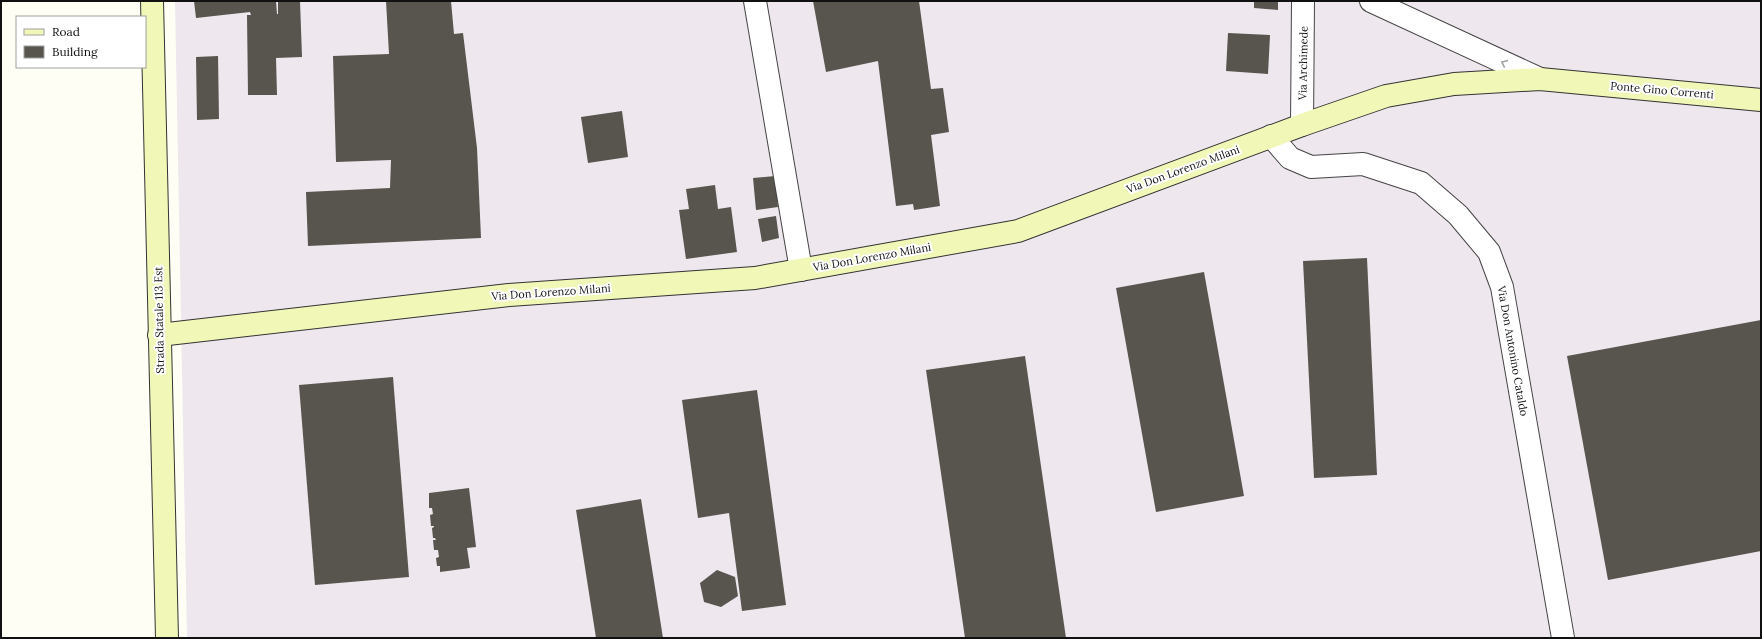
<svg xmlns="http://www.w3.org/2000/svg" width="1762" height="639" font-family="Lora,serif">
	<rect width="100%" height="100%" fill="#fefef5"/>
	<polygon fill="#eee7ed" points="175,1 1761,1 1761,638 187,638"/>
	<g fill="#58544e">
		<polygon points="194,1 276,1 277,14 278,14 278,1 300,1 302,57 276,58 277,95 248,95 247,15 251,15 250,12 196,18"/>
		<polygon points="386,1 451,1 454,34 463,33 477,148 481,238 308,246 306,192 390,188 391,160 336,162 333,56 389,54"/>
		<polygon points="813,1 919,1 931,89 943,88 949,132 931,135 940,206 914,210 913,204 896,206 878,61 826,72"/>
		<polygon points="1254,1 1278,1 1278,10 1254,8"/>
		<polygon points="1228,33 1270,35 1268,74 1226,71"/>
		<polygon points="218,56 219,119 197,120 196,57"/>
		<polygon points="622,111 628,157 588,163 581,117"/>
		<polygon points="775,176 778,207 756,210 753,178"/>
		<polygon points="715,185 718,209 731,207 737,252 686,259 679,210 689,209 686,189"/>
		<polygon points="776,216 779,238 762,242 758,219"/>
		<polygon points="1367,258 1377,475 1314,478 1303,261"/>
		<polygon points="1204,272 1244,496 1156,512 1116,288"/>
		<polygon points="1761,320 1761,551 1608,580 1567,356"/>
		<polygon points="1025,356 1066,638 965,638 926,370"/>
		<polygon points="393,377 409,577 315,585 299,385"/>
		<polygon points="757,390 786,605 742,611 729,513 698,518 682,400"/>
		<polygon points="469,488 476,547 467,548 470,568 440,572 440,566 437,566 436,558 439,557 438,550 434,550 433,540 436,540 435,538 433,538 432,528 434,527 434,526 431,526 430,515 433,514 432,508 429,508 429,493"/>
		<polygon points="641,499 663,638 596,638 576,510"/>
		<polygon points="717,570 735,577 738,596 721,607 704,602 700,583"/>
	</g>
	<g fill="none" stroke-linecap="round" stroke-linejoin="round">
		<g stroke="#444" stroke-width="24">
			<g id="street">
				<polyline points="755,1 801,270"/>
				<polyline points="1371,1 1540,79"/>
				<polyline points="1302,125 1303,1"/>
				<polyline points="1271,136 1290,158 1311,167 1363,164 1421,183 1458,215 1489,252 1502,287 1563,638"/>
			</g>
		</g>
		<g stroke="#333" stroke-width="24">
			<g id="secondary">
				<polyline points="152,1 167,638"/>
				<polyline points="159,335 509,295 755,278 1018,231 1302,125 1386,96 1454,84 1540,79 1761,100"/>
			</g>
		</g>
		<use href="#street" stroke="#fff" stroke-width="22"/>
		<use href="#secondary" stroke="#f1f7b7" stroke-width="22"/>
	</g>
	<defs><path id="oneway-chevron" d="M-2-3.5L2.5 0L-2 3.5" fill="none" stroke-width="1.6" stroke-linecap="round" stroke-linejoin="round"/></defs>
	<use stroke="#a0a0a0" href="#oneway-chevron" transform="translate(1504 63) rotate(-155)"/>
	<g text-anchor="middle" dominant-baseline="central" stroke-width="4" stroke-linejoin="round" paint-order="stroke">
		<g font-size="11" fill="#111" stroke="#fff">
			<text transform="translate(1303 63) rotate(-89)">Via Archimede</text>
			<text transform="translate(1662 90) rotate(5)">Ponte Gino Correnti</text>
			<text transform="translate(1183 169) rotate(-20)">Via Don Lorenzo Milani</text>
			<text transform="translate(872 257) rotate(-10)">Via Don Lorenzo Milani</text>
			<text transform="translate(551 292) rotate(-4)">Via Don Lorenzo Milani</text>
			<text transform="translate(159 320) rotate(-91)">Strada Statale 113 Est</text>
			<text transform="translate(1513 351) rotate(80)">Via Don Antonino Cataldo</text>
		</g>
	</g>
	<rect width="1762" height="639" fill="none" stroke="#111111" stroke-width="4"/>
	<rect x="16" y="16" width="130" height="52" fill="#ffffff" stroke="#a0a0a0"/>
	<rect x="24" y="29" width="20" height="6" fill="#f1f7b7" stroke="#a0a0a0"/>
	<text x="52" y="36" font-size="12" fill="#111111">Road</text>
	<rect x="24" y="46" width="20" height="12" fill="#58544e" stroke="#a0a0a0"/>
	<text x="52" y="56" font-size="12" fill="#111111">Building</text>
</svg>
